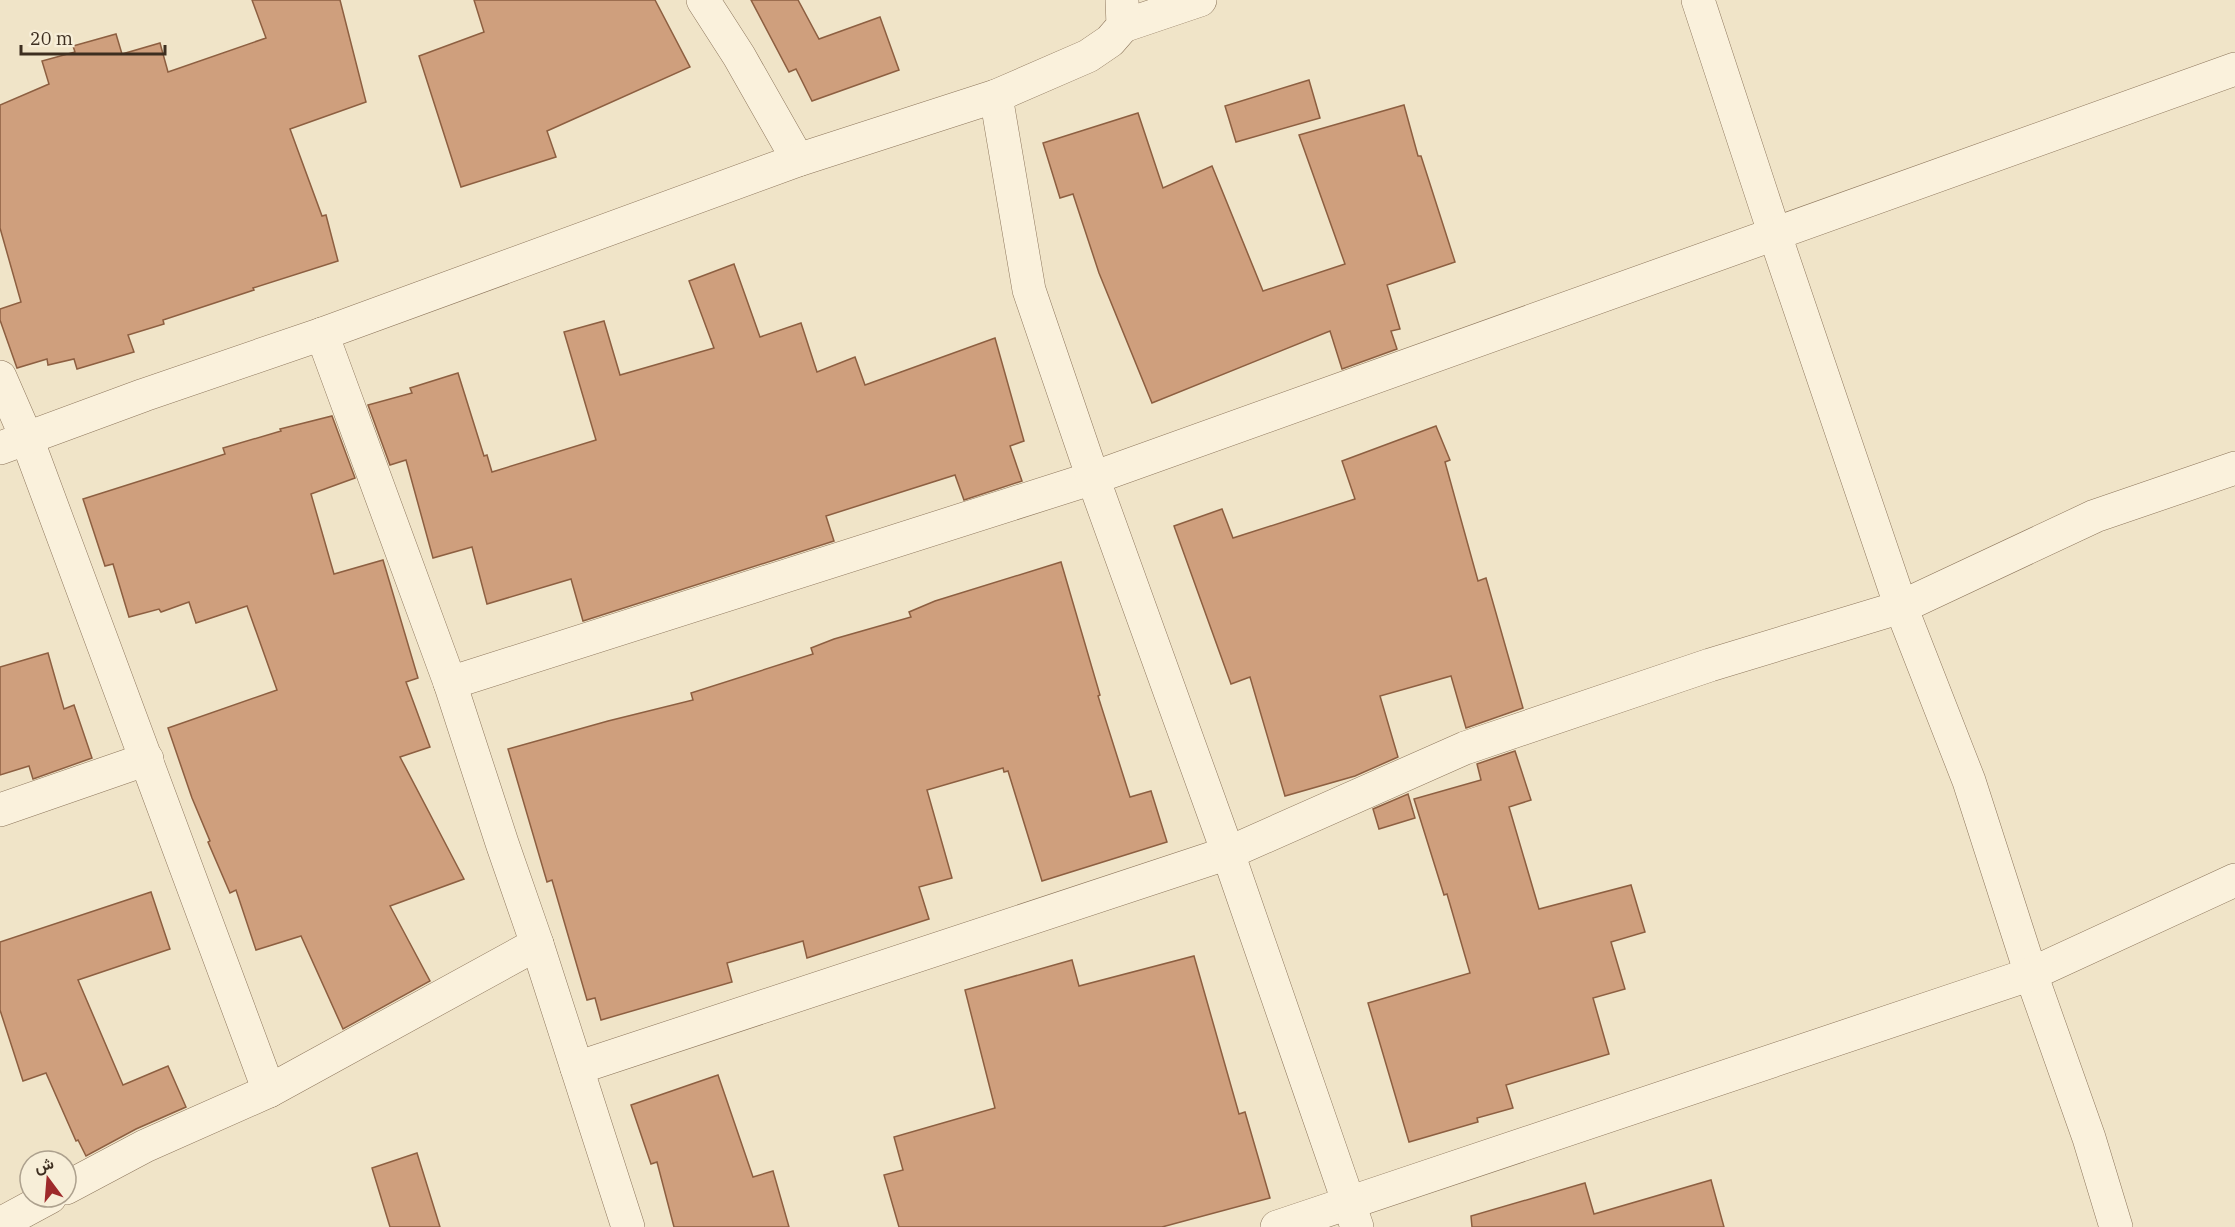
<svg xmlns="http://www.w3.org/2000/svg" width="2235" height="1227" font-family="'IBM Plex Serif',Vazirmatn,serif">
	<rect width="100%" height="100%" fill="#f0e4c8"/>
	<g fill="#cf9f7d" stroke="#8d5f41" stroke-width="1.5">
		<polygon points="252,0 340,0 366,102 290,129 322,216 326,215 338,261 253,288 254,290 163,320 164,324 128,335 134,352 77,369 74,359 48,365 47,359 17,368 0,320 0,309 21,302 0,228 0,105 49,84 42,61 75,52 73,46 116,34 122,54 160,43 168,72 266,38"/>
		<polygon points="474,0 655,0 690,67 547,131 556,157 461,187 419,56 484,32"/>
		<polygon points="751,0 798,0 819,39 880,17 899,70 812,101 796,69 789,72"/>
		<polygon points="1309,80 1320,118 1236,142 1225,106"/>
		<polygon points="1404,105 1418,156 1421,156 1455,262 1387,285 1400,329 1391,331 1397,349 1342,369 1330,331 1152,403 1099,273 1073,194 1060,198 1043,143 1138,113 1163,188 1212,166 1263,291 1345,264 1299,135"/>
		<polygon points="734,264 760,337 801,323 817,372 855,357 865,385 995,338 1024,441 1010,446 1022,481 964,500 955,475 826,516 834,541 583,621 571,579 487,604 472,547 433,558 406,460 390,465 368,405 412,393 410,388 458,373 484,456 487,455 492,472 596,440 564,332 604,321 620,375 714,348 689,281"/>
		<polygon points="332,416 355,478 311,494 334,574 383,560 418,678 406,682 430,747 400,757 464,879 390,906 430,981 343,1029 301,936 256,950 236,890 230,893 208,842 210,841 192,798 168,728 277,690 247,606 196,623 189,602 161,612 159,609 129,617 113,564 105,566 83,499 225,454 223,448 281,431 280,429"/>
		<polygon points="1436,426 1450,460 1445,462 1478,581 1486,578 1523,708 1466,728 1451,676 1380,696 1398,757 1355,776 1285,796 1250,677 1231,684 1174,526 1222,509 1233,538 1355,499 1342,461"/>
		<polygon points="1061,562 1100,695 1098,696 1130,797 1151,791 1167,842 1042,881 1008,771 1004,772 1003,768 927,790 952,878 919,887 929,919 807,958 803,941 727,963 732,982 601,1020 595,998 587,1000 552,880 547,882 508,749 608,721 693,700 691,693 813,654 811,648 834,639 911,617 909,612 935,601"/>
		<polygon points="48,653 64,709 74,705 92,758 33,779 29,766 0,775 0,667"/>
		<polygon points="1515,751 1531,800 1509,807 1539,909 1631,885 1645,932 1611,942 1625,989 1593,998 1609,1054 1506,1085 1513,1108 1477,1118 1478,1122 1409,1142 1368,1003 1470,973 1447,894 1444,895 1414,799 1481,780 1477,764"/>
		<polygon points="1408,794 1415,818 1379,829 1373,809"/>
		<polygon points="151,892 170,949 78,980 123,1085 168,1066 186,1107 136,1129 86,1156 78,1140 76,1141 46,1073 23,1081 0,1010 0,942"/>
		<polygon points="1194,956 1239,1114 1245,1112 1270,1198 1162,1227 899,1227 884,1175 903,1170 894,1137 995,1108 965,990 1072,960 1079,986"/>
		<polygon points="718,1075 753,1177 773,1171 789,1227 674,1227 657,1162 651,1164 631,1105"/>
		<polygon points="417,1153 440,1227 390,1227 372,1168"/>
		<polygon points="1711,1180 1724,1227 1472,1227 1471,1216 1585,1183 1594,1214"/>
	</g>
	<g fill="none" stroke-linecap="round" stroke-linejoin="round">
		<g stroke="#8d765c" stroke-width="34">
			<g id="minor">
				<polyline points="703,0 739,56 798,160"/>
				<polyline points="1698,0 1775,235 1901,607 1969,781 2031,974 2089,1138 2116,1227"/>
				<polyline points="1123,26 1200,0"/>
				<polyline points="322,334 450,683 502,843 537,944 628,1227"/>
				<polyline points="0,377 27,439 269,1091"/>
				<polyline points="450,683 1093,478 2235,69"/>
				<polyline points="0,810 147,759"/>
				<polyline points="577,1068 1228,853 1465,748 1710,665 1901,607 2095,516 2235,468"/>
				<polyline points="66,1188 145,1146 269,1091 537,944"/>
				<polyline points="0,1224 50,1197"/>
				<polyline points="1277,1227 2031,974 2235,880"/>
			</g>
		</g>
		<g stroke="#8d765c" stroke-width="34">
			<g id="tertiary">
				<polyline points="996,96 1029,290 1093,478 1228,853 1357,1227"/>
				<polyline points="0,448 144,395 322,334 798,160 996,96 1088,56 1110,41 1123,26 1122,0"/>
			</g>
		</g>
		<use href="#minor" stroke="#faf1dc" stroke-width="33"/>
		<use href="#tertiary" stroke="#faf1dc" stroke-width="33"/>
	</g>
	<g transform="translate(48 1179) rotate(344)"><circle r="28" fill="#f7eed8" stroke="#ada18e" stroke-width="1.5"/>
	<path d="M0-4.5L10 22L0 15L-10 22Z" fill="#9e2a2b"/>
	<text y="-9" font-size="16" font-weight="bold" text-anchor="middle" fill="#3d2e20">ش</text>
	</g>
	<path d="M21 45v9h144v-9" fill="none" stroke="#3d2e20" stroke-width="3"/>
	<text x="30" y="45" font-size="18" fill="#3d2e20" stroke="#f7eed8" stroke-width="4.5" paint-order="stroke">20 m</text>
</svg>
